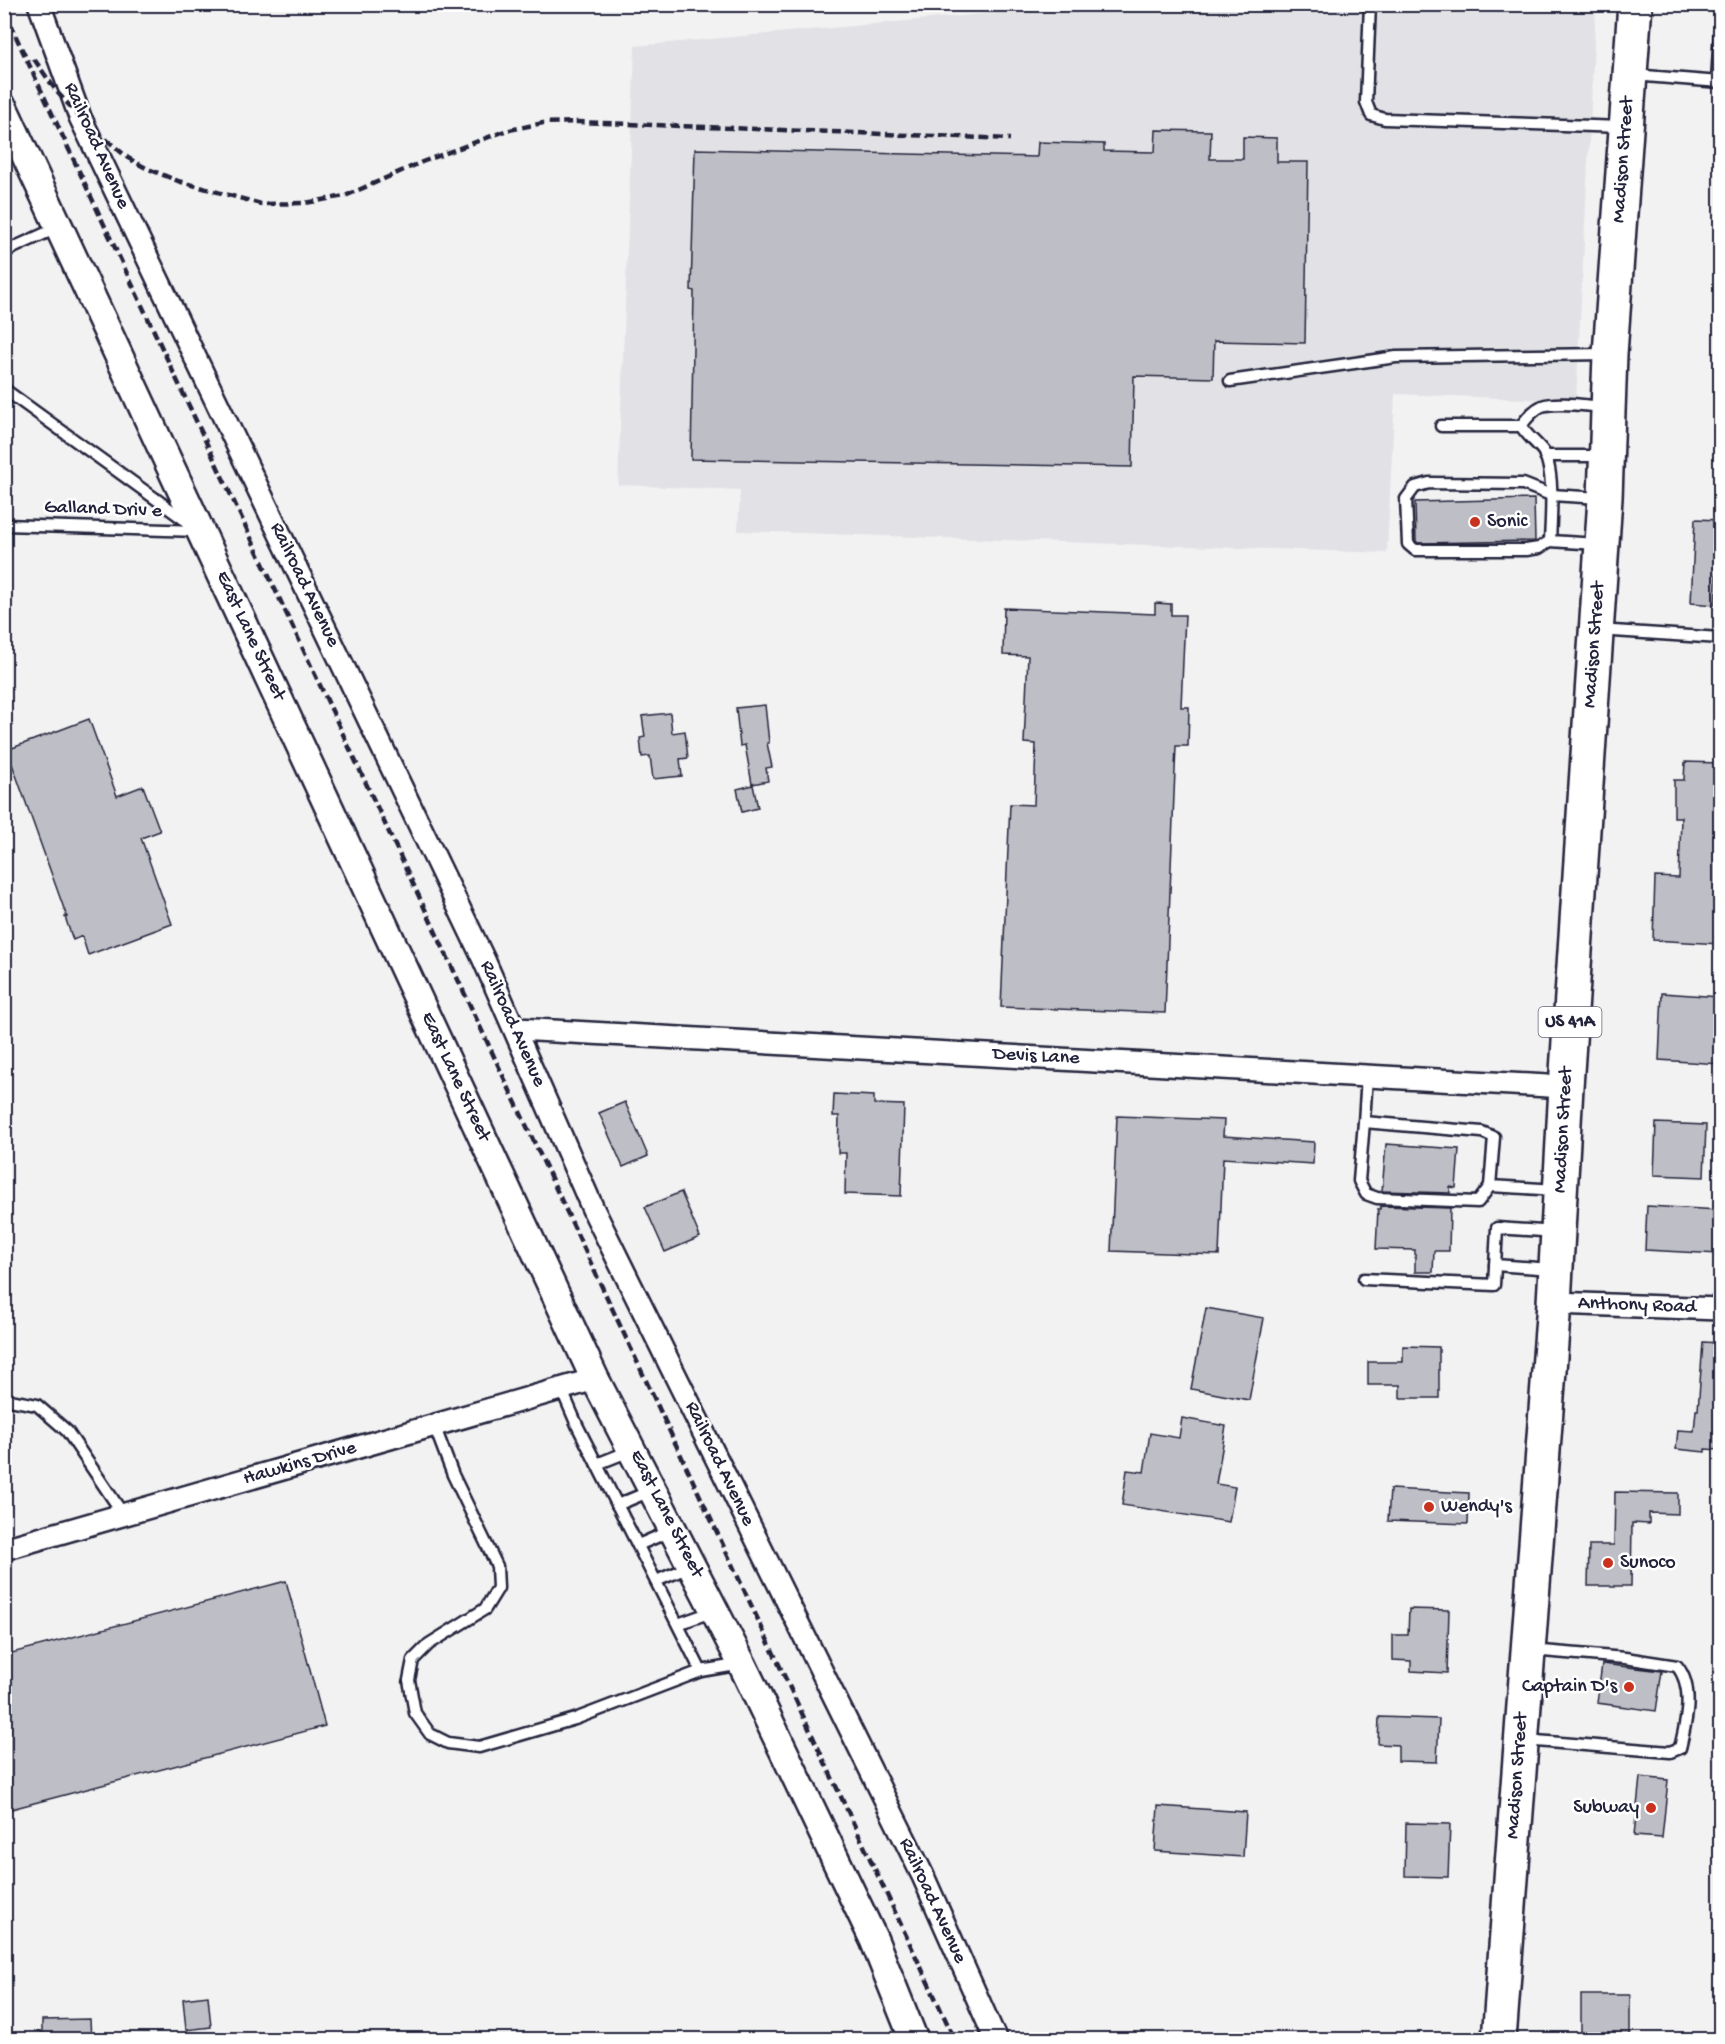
<svg xmlns="http://www.w3.org/2000/svg" width="1725" height="2044" font-family="'Gochi Hand',sans-serif">
	<rect width="100%" height="100%" fill="#f2f2f3"/>
	<filter id="ink" filterUnits="userSpaceOnUse"><feTurbulence type="fractalNoise" baseFrequency=".0167" numOctaves="2"/><feDisplacementMap in="SourceGraphic" scale="12" xChannelSelector="R" yChannelSelector="G"/><feConvolveMatrix kernelMatrix="1 2 1 2 8 2 1 2 1" color-interpolation-filters="sRGB"/></filter>
	<g filter="url(#ink)">
		<polygon fill="#e2e2e6" points="1090,4 1596,5 1576,401 1395,394 1387,553 738,531 740,490 618,485 635,46"/>
		<g fill="#bebec6" stroke="#22223b" stroke-width="1.5">
			<polygon points="1156,130 1211,131 1210,159 1243,159 1243,137 1277,138 1277,162 1308,162 1305,343 1214,341 1213,378 1134,376 1132,467 691,459 694,291 691,290 695,149 1037,157 1038,142 1104,144 1104,151 1155,152"/>
			<polygon points="1534,499 1535,541 1418,543 1416,541 1415,502"/>
			<polygon points="1695,519 1719,520 1715,605 1691,603"/>
			<polygon points="1155,603 1171,604 1171,615 1185,615 1181,707 1189,707 1188,746 1176,746 1165,1013 1001,1007 1010,804 1034,805 1036,744 1024,743 1028,656 1003,655 1004,608 1155,614"/>
			<polygon points="765,705 769,743 767,743 772,767 766,768 768,781 752,784 745,745 740,746 736,708"/>
			<polygon points="670,713 672,733 685,731 688,758 680,759 682,776 653,779 650,756 642,757 640,738 645,737 642,716"/>
			<polygon points="89,719 117,796 143,786 160,831 141,838 172,924 88,955 82,936 73,940 65,917 67,917 7,750"/>
			<polygon points="1685,762 1720,763 1720,944 1653,940 1655,877 1679,878 1681,817 1674,817 1674,780 1684,780"/>
			<polygon points="753,785 758,808 742,812 737,789"/>
			<polygon points="1662,993 1720,997 1720,1064 1659,1060"/>
			<polygon points="834,1094 874,1096 874,1104 904,1105 901,1196 845,1194 846,1153 838,1153 839,1116 833,1116"/>
			<polygon points="625,1102 648,1156 623,1167 599,1113"/>
			<polygon points="1117,1116 1224,1120 1223,1136 1314,1142 1313,1164 1223,1158 1219,1255 1111,1251"/>
			<polygon points="1656,1123 1706,1125 1704,1177 1654,1175"/>
			<polygon points="1386,1144 1459,1149 1456,1188 1450,1187 1450,1193 1382,1191"/>
			<polygon points="681,1192 700,1237 665,1252 645,1207"/>
			<polygon points="1381,1206 1450,1208 1449,1251 1434,1251 1433,1272 1415,1272 1415,1250 1376,1249 1378,1209 1380,1209"/>
			<polygon points="1647,1206 1720,1210 1719,1254 1645,1250"/>
			<polygon points="1206,1308 1264,1318 1249,1400 1191,1389"/>
			<polygon points="1703,1342 1720,1343 1720,1450 1705,1449 1705,1452 1676,1449 1678,1430 1694,1431 1696,1410 1698,1410"/>
			<polygon points="1403,1346 1439,1347 1439,1398 1400,1398 1400,1385 1368,1385 1368,1362 1403,1362"/>
			<polygon points="1182,1418 1226,1426 1216,1484 1235,1487 1229,1522 1122,1505 1127,1470 1144,1472 1150,1433 1179,1438"/>
			<polygon points="1390,1489 1469,1493 1468,1524 1388,1521"/>
			<polygon points="1615,1492 1678,1493 1678,1514 1649,1513 1649,1524 1632,1523 1631,1586 1588,1586 1589,1545 1614,1545"/>
			<polygon points="286,1581 325,1726 4,1811 4,1655"/>
			<polygon points="1409,1609 1449,1610 1447,1673 1411,1671 1411,1661 1393,1660 1393,1635 1408,1635"/>
			<polygon points="1602,1664 1662,1671 1656,1711 1597,1703"/>
			<polygon points="1379,1717 1439,1719 1437,1762 1398,1761 1398,1745 1378,1744"/>
			<polygon points="1640,1777 1668,1780 1662,1838 1634,1836"/>
			<polygon points="1158,1806 1246,1812 1243,1857 1155,1851"/>
			<polygon points="1406,1823 1450,1824 1448,1877 1405,1876"/>
			<rect x="1581" y="1995" width="49" height="45"/>
			<polygon points="208,1996 211,2027 186,2030 183,1999"/>
			<polygon points="90,2019 91,2040 42,2040 42,2020"/>
		</g>
		<g fill="none" stroke-linecap="round" stroke-linejoin="round">
			<g stroke="#22223b" stroke-width="15">
				<g id="service">
					<polyline points="1370,4 1366,102 1371,115 1385,119 1623,127"/>
					<polyline points="1633,75 1720,82"/>
					<polyline points="1717,82 1720,31"/>
					<polyline points="4,252 59,227"/>
					<polyline points="1230,381 1396,357 1607,354"/>
					<polyline points="4,389 189,523"/>
					<path d="M1441,426H1521C1527,436 1536,442 1543,451C1555,470 1551,518 1550,541L1598,544"/>
					<path d="M1521,426C1526,419 1533,410 1542,406C1557,401 1588,406 1605,407"/>
					<polyline points="1545,456 1603,456"/>
					<polyline points="4,525 198,531"/>
					<polyline points="1550,541 1539,548 1526,550 1415,550 1408,544 1406,499 1415,487 1429,483 1523,484 1551,495 1601,498"/>
					<polyline points="1598,630 1720,638"/>
					<polyline points="1367,1076 1364,1122 1482,1132 1494,1137 1490,1186 1557,1190"/>
					<polyline points="1364,1122 1359,1181 1366,1194 1377,1198 1478,1202 1490,1186"/>
					<polyline points="1495,1265 1552,1269"/>
					<polyline points="1364,1279 1494,1285 1497,1228 1556,1232"/>
					<polyline points="561,1388 577,1425 701,1671"/>
					<polyline points="4,1399 37,1405 67,1431 123,1514"/>
					<polyline points="434,1425 453,1475 497,1566 498,1588 485,1609 429,1644 413,1660 409,1680 415,1713 430,1734 448,1743 479,1747 575,1719 701,1671 742,1664"/>
					<polyline points="597,1464 632,1450"/>
					<polyline points="617,1505 653,1490"/>
					<polyline points="638,1545 673,1530"/>
					<polyline points="656,1581 692,1566"/>
					<polyline points="678,1624 714,1611"/>
					<path d="M1524,1740L1670,1752L1680,1748C1686,1723 1695,1688 1677,1666L1625,1658L1531,1650"/>
				</g>
			</g>
			<g stroke="#22223b" stroke-width="26">
				<g id="minor">
					<polyline points="39,4 80,117 484,960 593,1209 923,1876 996,2040"/>
					<polyline points="519,1039 517,1029 1566,1087"/>
					<polyline points="1554,1303 1720,1309"/>
					<polyline points="4,1549 595,1379"/>
				</g>
			</g>
			<g stroke="#22223b" stroke-width="32">
				<polyline id="tertiary" points="4,109 595,1379 742,1664 874,1940 914,2040"/>
			</g>
			<g stroke="#22223b" stroke-width="38">
				<polyline id="primary" points="1499,2040 1554,1303 1566,1087 1605,498 1610,354 1635,4"/>
			</g>
			<use href="#service" stroke="#fff" stroke-width="10"/>
			<use href="#minor" stroke="#fff" stroke-width="21"/>
			<use href="#tertiary" stroke="#fff" stroke-width="27"/>
			<use href="#primary" stroke="#fff" stroke-width="33"/>
			<g stroke="#22223b" stroke-width="4.5" stroke-dasharray="9 4.5" stroke-linecap="butt">
				<polyline points="4,11 955,2040"/>
				<polyline points="34,59 57,92 80,117 128,158 146,168 178,181 261,204 305,203 345,196 422,162 505,131 543,123 578,122 1010,139"/>
			</g>
		</g>
	</g>
	<g fill="#c8321e" stroke="#fff" stroke-width="2">
		<circle cx="1475" cy="522" r="6"/>
		<circle cx="1429" cy="1507" r="6"/>
		<circle cx="1608" cy="1563" r="6"/>
		<circle cx="1629" cy="1687" r="6"/>
		<circle cx="1651" cy="1808" r="6"/>
	</g>
	<g text-anchor="middle" dominant-baseline="central" stroke-width="5" stroke-linejoin="round" paint-order="stroke">
		<rect fill="#fff" stroke="#646476" stroke-width="1.5" x="1538.5" y="1007" width="63" height="30" rx="4.5"/>
		<g font-size="18" font-weight="bold" fill="#22223b">
			<text x="1570" y="1022">US 41A</text>
		</g>
		<g font-size="20" fill="#22223b" stroke="#fff">
			<text transform="translate(96 146) rotate(66)">Railroad Avenue</text>
			<text transform="translate(1624 160) rotate(-86)">Madison Street</text>
			<text transform="translate(103 510) rotate(2)">Galland Driv e</text>
			<text transform="translate(304 585) rotate(64)">Railroad Avenue</text>
			<text transform="translate(250 636) rotate(65)">East Lane Street</text>
			<text transform="translate(1595 645) rotate(-86)">Madison Street</text>
			<text transform="translate(512 1024) rotate(66)">Railroad Avenue</text>
			<text transform="translate(1036 1057) rotate(3)">Devis Lane</text>
			<text transform="translate(455 1077) rotate(65)">East Lane Street</text>
			<text transform="translate(1564 1130) rotate(-87)">Madison Street</text>
			<text transform="translate(1637 1306) rotate(2)">Anthony Road</text>
			<text transform="translate(300 1464) rotate(-16)">Hawkins Drive</text>
			<text transform="translate(719 1464) rotate(64)">Railroad Avenue</text>
			<text transform="translate(666 1514) rotate(63)">East Lane Street</text>
			<text transform="translate(1518 1776) rotate(-86)">Madison Street</text>
			<text transform="translate(932 1901) rotate(65)">Railroad Avenue</text>
		</g>
		<g font-size="20" fill="#22223b" stroke="#fff" text-anchor="start">
			<text x="1487" y="522">Sonic</text>
			<text x="1441" y="1507">Wendy's</text>
			<text x="1620" y="1563">Sunoco</text>
			<text x="1617" y="1687" text-anchor="end">Captain D's</text>
			<text x="1639" y="1808" text-anchor="end">Subway</text>
		</g>
	</g>
	<rect width="1725" height="2044" fill="none" stroke="#fff" stroke-width="24"/>
	<rect x="12" y="12" width="1701" height="2020" fill="none" stroke="#22223b" stroke-width="2" filter="url(#ink)"/>
</svg>
